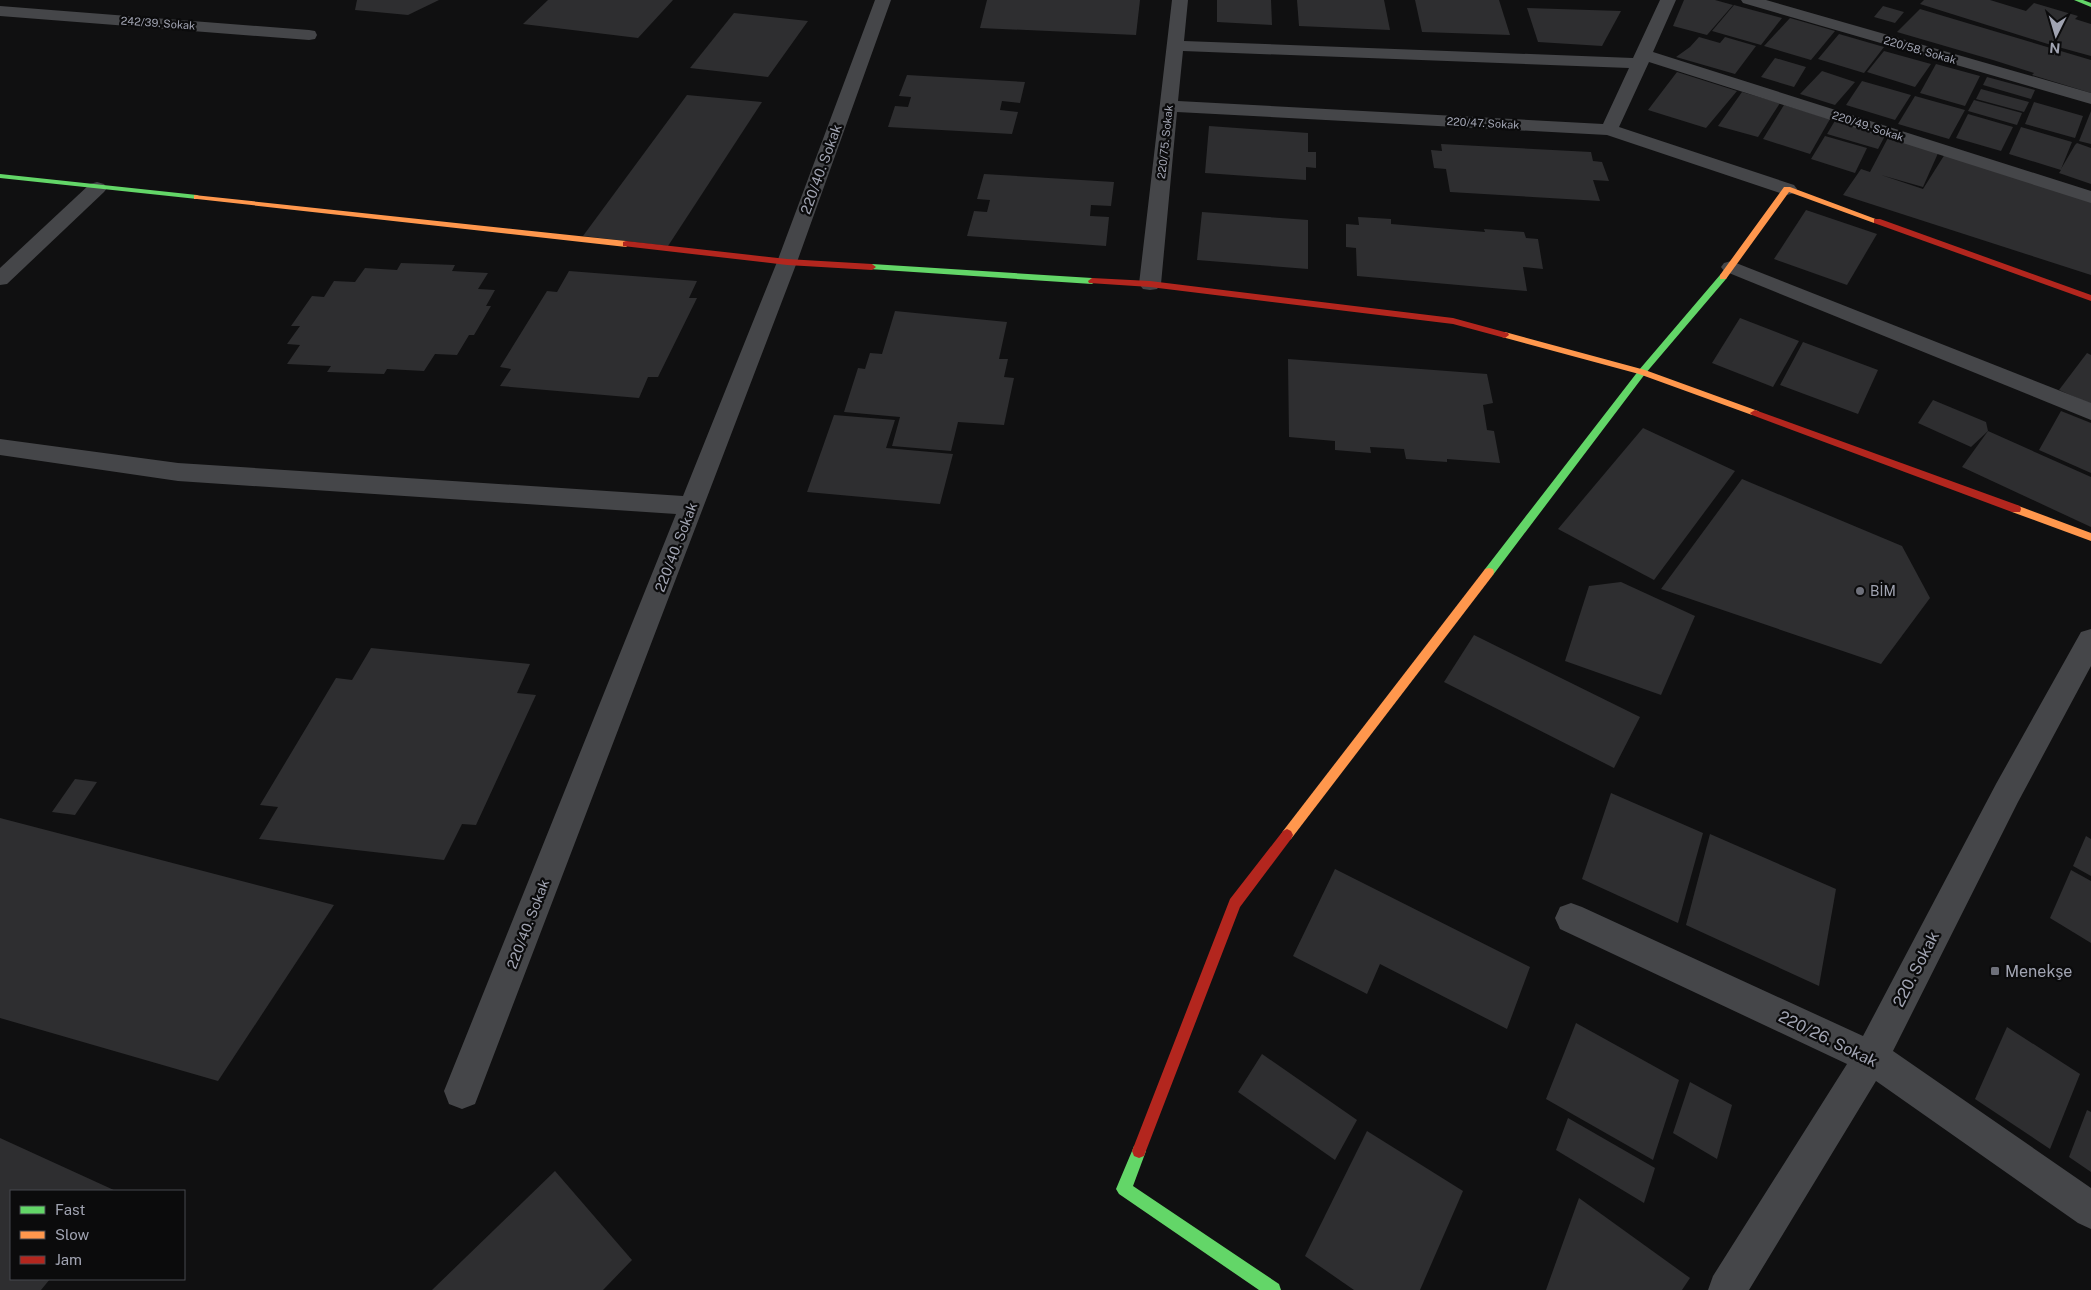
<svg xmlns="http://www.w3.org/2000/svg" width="2091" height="1290" font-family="'Public Sans',sans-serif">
	<rect width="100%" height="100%" fill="#101011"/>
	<g fill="#2e2e30">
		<polygon points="357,0 439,0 408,15 355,10"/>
		<polygon points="548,0 673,0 638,38 523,24"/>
		<polygon points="987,0 1140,0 1136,35 980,28"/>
		<polygon points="1217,0 1271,0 1272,25 1217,22"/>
		<polygon points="1297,0 1384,0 1390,30 1299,26"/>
		<polygon points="1415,0 1499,0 1510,35 1422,32"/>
		<polygon points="1684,0 1715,0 1733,5 1707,35 1673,26"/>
		<polygon points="1924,0 1990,0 2026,11 2034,3 2078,16 2075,19 2091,24 2091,56 2051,45 1920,4"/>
		<polygon points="1734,5 1782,18 1761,45 1712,31"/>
		<polygon points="1883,6 1904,12 1895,23 1874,17"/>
		<polygon points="1527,8 1621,11 1602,46 1538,42"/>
		<polygon points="1920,9 2091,60 2091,93 2032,75 2034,73 1993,60 1897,32"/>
		<polygon points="734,13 808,21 768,77 690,68"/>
		<polygon points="1790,18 1835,31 1811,60 1764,46"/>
		<polygon points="1839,34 1884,47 1864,73 1818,59"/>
		<polygon points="1699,37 1720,43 1725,37 1756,46 1735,74 1676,57 1690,47"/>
		<polygon points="1884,51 1931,64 1915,87 1867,72"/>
		<polygon points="1775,58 1806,67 1794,87 1761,77"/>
		<polygon points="1936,64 1980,76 1965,106 1920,93"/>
		<polygon points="1822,71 1855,82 1835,105 1800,94"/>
		<polygon points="1677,72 1737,91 1706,128 1648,110"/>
		<polygon points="907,75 1025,82 1020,103 1002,101 1000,110 1018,112 1012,134 888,127 895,106 908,107 911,97 899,96"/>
		<polygon points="1987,77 2035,90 2031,99 1983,85"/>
		<polygon points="1862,81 1911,95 1895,120 1846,105"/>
		<polygon points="1981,89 2029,102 2024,112 1976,99"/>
		<polygon points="1742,92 1780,103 1758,137 1718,126"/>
		<polygon points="687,95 762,102 668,246 583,236"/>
		<polygon points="1915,96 1965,110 1949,139 1898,124"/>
		<polygon points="1974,100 2022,113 2017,125 1968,111"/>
		<polygon points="2034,102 2083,116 2075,138 2025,124"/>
		<polygon points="1784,105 1830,119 1810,154 1763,139"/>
		<polygon points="2091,111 2091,144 2079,141"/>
		<polygon points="1968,114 2013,127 2001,151 1956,138"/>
		<polygon points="1836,119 1886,134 1878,149 1827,134"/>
		<polygon points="1209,126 1308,133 1308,152 1316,152 1316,168 1306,167 1306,180 1205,173"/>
		<polygon points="2021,127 2072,142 2061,169 2075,145 2077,143 2091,148 2091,184 2059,173 2061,170 2009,154"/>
		<polygon points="1825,136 1867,148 1855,173 1811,159"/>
		<polygon points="1889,136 1939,151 1923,187 1881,175 1923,189 1945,154 2091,199 2091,275 1843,195 1861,169 1870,172"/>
		<polygon points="1441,144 1591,152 1593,161 1602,162 1609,181 1593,180 1600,201 1450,192 1446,169 1434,168 1431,150 1442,151"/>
		<polygon points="984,174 1114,182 1111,206 1091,205 1090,216 1109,217 1106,246 967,236 974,211 987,212 990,200 977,199"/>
		<polygon points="1806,210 1877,234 1847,285 1774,259"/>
		<polygon points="1202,212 1308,220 1308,269 1197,260"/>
		<polygon points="1358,217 1391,219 1391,224 1485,232 1484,229 1524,232 1526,238 1538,239 1543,269 1523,267 1527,291 1357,276 1356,248 1346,247 1346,224 1359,225"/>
		<polygon points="401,263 455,265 452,271 488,273 478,289 495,290 486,306 491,306 474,335 469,335 457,355 435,354 424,371 387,369 384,374 327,372 331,366 287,364 300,345 287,344 300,326 291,326 312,296 324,297 334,281 355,282 365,268 397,270"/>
		<polygon points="569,271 697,281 689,298 697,298 658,377 648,377 639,398 500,386 511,369 500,367 547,291 557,292"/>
		<polygon points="895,311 1007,322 999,359 1008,359 1004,377 1014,378 1004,425 958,422 951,451 892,446 900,417 844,412 858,368 865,369 870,353 882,354"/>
		<polygon points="1740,318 1799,341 1773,387 1712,363"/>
		<polygon points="1803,342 1878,370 1858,414 1780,385"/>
		<polygon points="2087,353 2091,355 2091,404 2059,390"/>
		<polygon points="1288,359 1487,374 1493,403 1483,405 1487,430 1494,431 1500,463 1447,459 1447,462 1406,459 1404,449 1370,447 1371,453 1335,450 1335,441 1289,437"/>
		<polygon points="1933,400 1986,422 1988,431 1971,447 1918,423"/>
		<polygon points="2061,411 2091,423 2091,473 2039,450"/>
		<polygon points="834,415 895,420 886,448 953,454 940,504 807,492"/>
		<polygon points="1643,428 1735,471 1654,580 1558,529"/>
		<polygon points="1988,431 2091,477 2091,527 1962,467"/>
		<polygon points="1742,479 1902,546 1930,598 1881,664 1661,589"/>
		<polygon points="1621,582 1695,616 1661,695 1565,661 1589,586"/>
		<polygon points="1474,635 1640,717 1614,768 1444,682"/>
		<polygon points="371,648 530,664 517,693 536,695 476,825 462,824 444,860 259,839 278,807 260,805 336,678 352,680"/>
		<polygon points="75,779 97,782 75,815 52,812"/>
		<polygon points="1611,793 1703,833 1678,923 1582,879"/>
		<polygon points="0,818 334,905 218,1081 0,1018"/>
		<polygon points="1710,834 1836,889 1819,986 1686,925"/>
		<polygon points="2086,836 2091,839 2091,876 2073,866"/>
		<polygon points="1335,869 1530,967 1507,1029 1380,964 1367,994 1293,956"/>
		<polygon points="2071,870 2091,881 2091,943 2050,918"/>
		<polygon points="1576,1023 1679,1080 1653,1160 1546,1099"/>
		<polygon points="2007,1027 2080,1074 2050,1149 1975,1099"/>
		<polygon points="1262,1054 1357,1120 1335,1160 1238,1092"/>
		<polygon points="1690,1082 1732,1105 1717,1159 1673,1133"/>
		<polygon points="2087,1110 2091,1112 2091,1172 2069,1157"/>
		<polygon points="1568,1118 1655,1168 1644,1203 1556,1150"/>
		<polygon points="1367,1131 1463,1191 1420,1290 1354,1290 1305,1256"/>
		<polygon points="0,1138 116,1191 11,1191 11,1279 50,1279 41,1290 0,1290"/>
		<polygon points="555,1171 632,1260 603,1290 432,1290"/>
		<polygon points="1579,1198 1690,1278 1682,1290 1546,1290"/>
	</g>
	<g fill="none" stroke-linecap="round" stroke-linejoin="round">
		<g fill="#454649" fill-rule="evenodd">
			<polygon points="875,0 891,0 797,262 480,1091 475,1104 462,1109 449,1104 444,1091 676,514 178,481 0,455 0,439 178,463 683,496 777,262"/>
			<path d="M1172,0H1188L1184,41L1633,58L1660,0H1676L1653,52L2091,191V203L1649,62L1619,127L1794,185L1797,189L1794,193L1787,195L1780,193L1607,135L1177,112L1161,284L1157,289L1150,290L1143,289L1139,284ZM1183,51L1629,68L1603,124L1178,101Z"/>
			<polygon points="1741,0 1766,0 2091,93 2091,104 1743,3"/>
			<polygon points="0,6 309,30 315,31 317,35 315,39 309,40 0,16"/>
			<polygon points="97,182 104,184 107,188 104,192 7,284 0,285 0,268 90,184"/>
			<polygon points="1731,261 2091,403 2091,420 1724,271 1721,267 1724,263"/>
			<polygon points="2091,629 2091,666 2018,802 1893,1051 2091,1188 2091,1229 2078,1223 1876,1081 1749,1290 1708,1290 1713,1276 1847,1064 1560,929 1555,918 1560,907 1571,903 1582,907 1863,1036 1996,784 2081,632"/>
		</g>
		<g fill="#63d668" fill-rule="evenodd">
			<polygon points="2074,0 2083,0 2091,3 2091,7"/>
			<polygon points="0,174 197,195 201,197 197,199 0,178"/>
			<polygon points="872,264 1092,278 1096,281 1092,284 869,269 868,267"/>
			<polygon points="1723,274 1727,277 1726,279 1645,374 1493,575 1485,575 1484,572 1485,569 1639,370 1720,275"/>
			<polygon points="1139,1144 1144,1146 1146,1151 1133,1186 1279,1284 1281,1290 1259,1290 1119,1194 1116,1189 1132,1151 1134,1146"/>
		</g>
		<g fill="#ff974d" fill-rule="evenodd">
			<polygon points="1784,187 1790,187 1881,221 1874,223 1789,192 1726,279 1720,279 1720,275"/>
			<polygon points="194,195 626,241 630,244 626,247 197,199 194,199"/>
			<polygon points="1505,332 1645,370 1758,411 1760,413 1758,415 1752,415 1639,374 1502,337 1502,333"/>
			<polygon points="2016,505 2091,533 2091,541 2012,512 2011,509 2012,506"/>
			<polygon points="1489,568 1493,569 1494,572 1493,575 1291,839 1287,841 1283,839 1281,835 1283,831 1485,569"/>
		</g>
		<g fill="#b3261e" fill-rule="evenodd">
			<polygon points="1874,219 1880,219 2091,295 2091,301 1874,223"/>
			<polygon points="626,241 787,259 872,264 876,267 872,270 787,265 623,246 623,242"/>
			<polygon points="1092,278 1150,281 1453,318 1508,333 1509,335 1505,338 1453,324 1150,287 1089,283 1088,281"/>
			<polygon points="1755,410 2020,506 2021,509 2020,512 2012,512 1752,415 1750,413"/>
			<polygon points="1287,829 1291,831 1293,835 1291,839 1240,907 1144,1156 1139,1158 1134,1156 1132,1151 1230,899 1283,831"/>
		</g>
	</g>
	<g fill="#6e707a" stroke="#0b0b0c" stroke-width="2">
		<circle cx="1860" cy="591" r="5"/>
		<rect x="1990" y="966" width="10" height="10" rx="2.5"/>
	</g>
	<g text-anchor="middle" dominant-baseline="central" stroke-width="4.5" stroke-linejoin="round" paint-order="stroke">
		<g font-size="11" fill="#a1a4b2" stroke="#0b0b0c">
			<text transform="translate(158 23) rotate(4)">242/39. Sokak</text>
			<text transform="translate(1920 50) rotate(16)">220/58. Sokak</text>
			<text transform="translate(1483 123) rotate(3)">220/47. Sokak</text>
			<text transform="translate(1868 126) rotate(18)">220/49. Sokak</text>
			<text transform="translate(1165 142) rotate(-84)">220/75. Sokak</text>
		</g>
		<g font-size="14" fill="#a1a4b2" stroke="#0b0b0c">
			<text transform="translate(821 169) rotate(-70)">220/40. Sokak</text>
			<text transform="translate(676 547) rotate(-69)">220/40. Sokak</text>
			<text transform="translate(528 924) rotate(-69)">220/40. Sokak</text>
		</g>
		<g font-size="14" fill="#a1a4b2" stroke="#0b0b0c" text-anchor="start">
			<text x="1870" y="591">BİM</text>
		</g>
		<g font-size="16" fill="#a1a4b2" stroke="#0b0b0c">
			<text transform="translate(1916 969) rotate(-63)">220. Sokak</text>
			<text transform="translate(1828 1039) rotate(26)">220/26. Sokak</text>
		</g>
		<g font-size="16" fill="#a1a4b2" stroke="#0b0b0c" text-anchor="start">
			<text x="2005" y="971">Menekşe</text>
		</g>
	</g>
	<rect x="10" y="1190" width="175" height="90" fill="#0b0b0c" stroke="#47484e"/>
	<rect x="20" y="1206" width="25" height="8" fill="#63d668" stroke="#47484e"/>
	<text x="55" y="1215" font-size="15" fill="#a1a4b2">Fast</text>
	<rect x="20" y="1231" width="25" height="8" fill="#ff974d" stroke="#47484e"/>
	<text x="55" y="1240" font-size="15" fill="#a1a4b2">Slow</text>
	<rect x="20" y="1256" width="25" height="8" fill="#b3261e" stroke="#47484e"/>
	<text x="55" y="1265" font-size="15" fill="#a1a4b2">Jam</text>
	<g transform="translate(2056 35) rotate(185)" stroke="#0b0b0c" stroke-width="4" paint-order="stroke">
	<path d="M0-4L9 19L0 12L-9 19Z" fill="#a1a4b2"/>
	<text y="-8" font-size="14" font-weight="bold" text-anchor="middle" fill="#a1a4b2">N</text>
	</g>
</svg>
